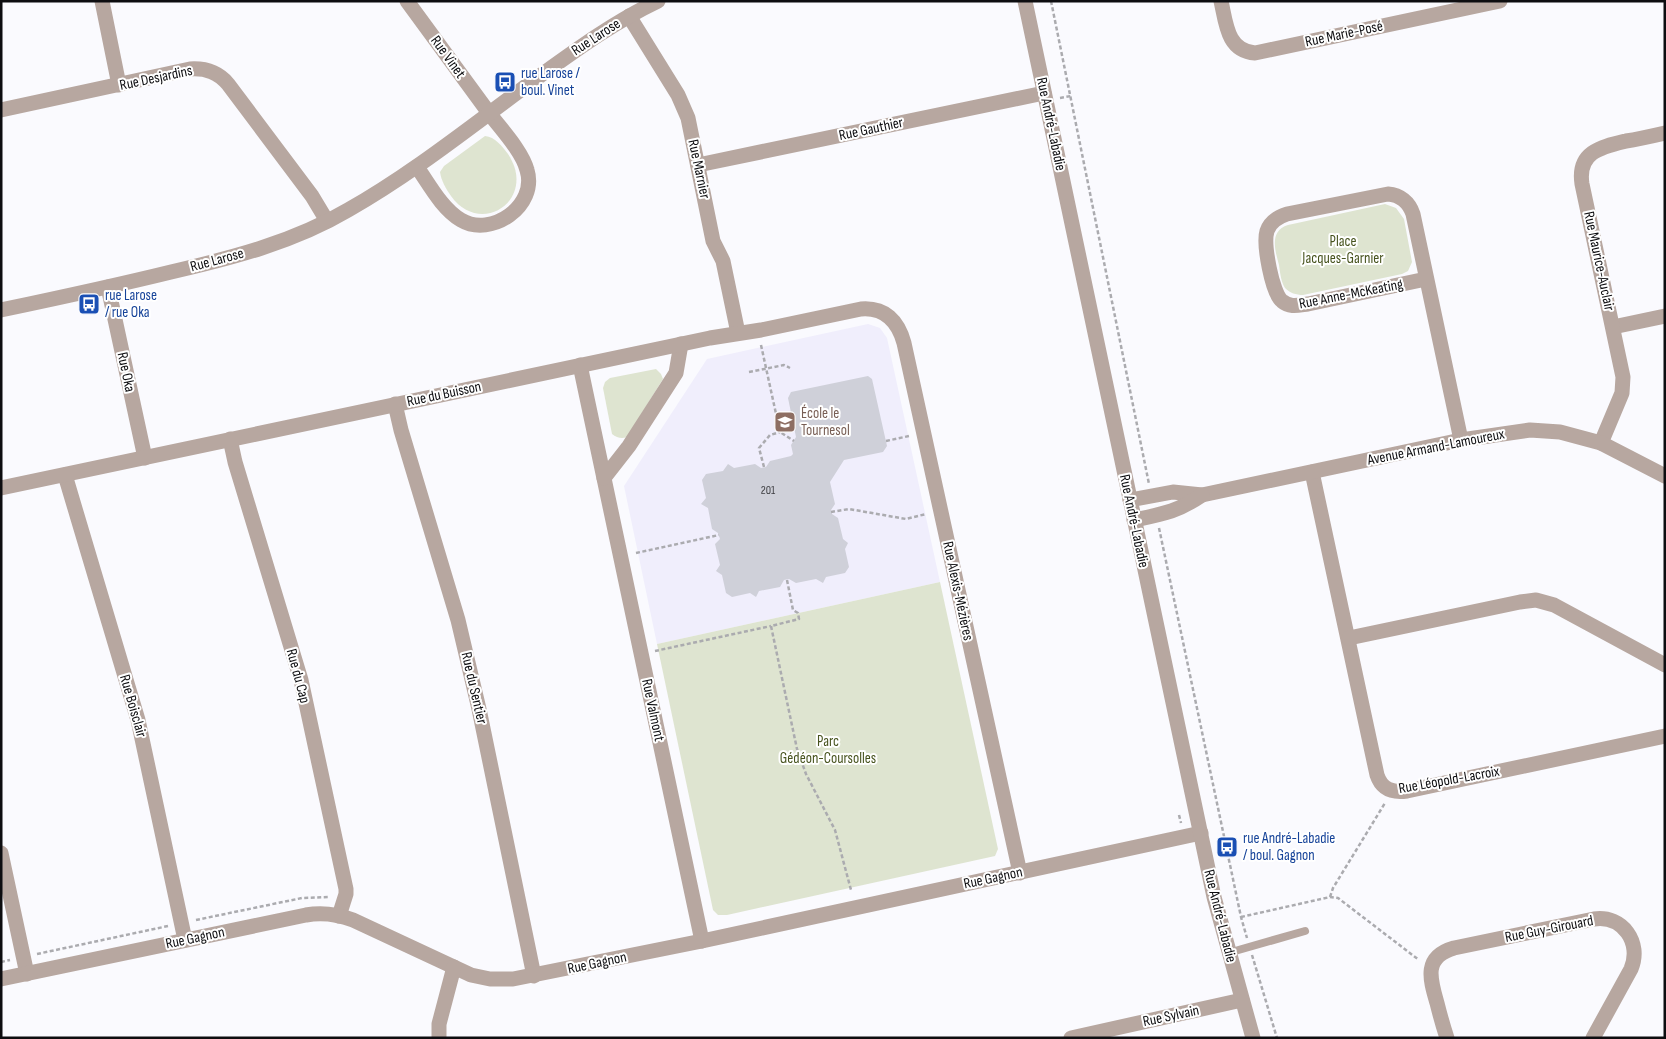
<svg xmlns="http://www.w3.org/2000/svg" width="1666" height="1039" font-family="'Sofia Sans Condensed',sans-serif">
	<rect width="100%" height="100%" fill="#fafafe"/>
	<polygon fill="#f0eefc" points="868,324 880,328 887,338 940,582 657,644 624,486 707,359"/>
	<g fill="#dee4d0">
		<path d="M485,136C495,137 502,146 508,154C538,199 481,238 451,196C446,189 441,180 440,172L444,166Z"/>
		<path d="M1385,204L1396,208L1404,219L1412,262L1408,271L1402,274L1303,295C1296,295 1290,293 1285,288C1281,282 1280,272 1279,265C1275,250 1269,231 1288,225Z"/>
		<path d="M656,369L661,374L663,379L627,437C622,439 617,438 612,434L603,388L605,382L610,378Z"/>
		<polygon points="940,582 998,849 995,856 727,915 718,915 713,910 657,644"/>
	</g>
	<polygon fill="#cfd0d9" points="868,376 872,379 887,446 883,452 844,460 830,482 835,504 831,510 832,514 838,518 843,539 848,543 845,549 849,567 845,573 826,577 823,583 816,579 796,583 789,579 784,580 780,587 759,591 756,597 750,593 732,597 726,593 722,575 716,571 720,565 715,544 720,539 718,533 712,529 708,508 701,504 706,498 702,480 706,474 723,471 728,464 734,468 755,464 761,468 766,467 770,461 791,456 793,454 791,445 796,437 788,398 791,392"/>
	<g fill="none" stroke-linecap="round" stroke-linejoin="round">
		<g stroke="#ababaf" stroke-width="2.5" stroke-dasharray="4 2.5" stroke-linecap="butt">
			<polyline points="1051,1 1149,484"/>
			<polyline points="1060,98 1071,96"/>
			<polyline points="761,345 780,432 794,441"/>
			<polyline points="749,372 784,365 790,368"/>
			<polyline points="886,441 909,436"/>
			<polyline points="764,467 759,448 770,435 780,432"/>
			<polyline points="831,512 849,509 906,519 926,514"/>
			<polyline points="1159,528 1241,917 1247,938"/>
			<polyline points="636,553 719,535"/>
			<polyline points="787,580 793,610 798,613 799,619 771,626 797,749 806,774 835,830 851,890"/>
			<polyline points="655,651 771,626"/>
			<polyline points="1179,815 1181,823"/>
			<polyline points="1330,897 1333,888 1385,803"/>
			<polyline points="1241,917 1330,897 1338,898 1419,960"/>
			<polyline points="196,920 302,898 330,897"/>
			<polyline points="37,954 168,926"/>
			<polyline points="1252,955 1277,1038"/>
			<polyline points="1,962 10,960"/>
		</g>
		<polyline stroke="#b7a7a0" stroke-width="8" points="1228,953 1305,931"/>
		<g stroke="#b7a7a0" stroke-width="15">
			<polyline points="102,1 119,85"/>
			<path d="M1221,1C1226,23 1227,51 1255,53L1500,1"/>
			<polyline points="629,16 678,95 688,118 713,241 723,261 738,333"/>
			<path d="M1,110L190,69C206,68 218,72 228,84L312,196L327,221"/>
			<polyline points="698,165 1044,93"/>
			<path d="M417,167C429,184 442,209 461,220C491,238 538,206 527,170C522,151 501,129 489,113"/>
			<path d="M1426,279L1308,304C1299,305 1290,308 1282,301C1272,293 1263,244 1267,231C1270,222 1278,217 1287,214L1388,194C1400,195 1409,202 1413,214L1461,440"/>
			<polyline points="108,287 145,458"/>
			<polyline points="1613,327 1665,316"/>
			<polyline points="580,365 702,941"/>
			<polyline points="395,404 401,430 458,620 479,709 534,976"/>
			<polyline points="230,439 235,462 301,680 346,889 346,894 339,916"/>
			<path d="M1601,443L1622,393L1623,377L1582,184C1577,152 1601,147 1626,141C1639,139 1652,136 1665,133"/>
			<path d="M1312,472L1377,775C1382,790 1393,793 1407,791L1665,736"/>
			<polyline points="65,475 138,720 185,940"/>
			<polyline points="604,478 629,446 676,373 681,344"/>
			<path d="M1,488L710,338L761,330L861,309C885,307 898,321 904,343L1020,873"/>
			<polyline points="1130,500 1173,492 1202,495 1461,440 1530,430 1560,432 1601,443 1665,476"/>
			<path d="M1134,520C1163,514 1177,512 1202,495"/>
			<polyline points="1349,638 1520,602 1536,600 1554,605 1665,665"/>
			<polyline points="1,853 27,974"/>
			<path d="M1,979L306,915C323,912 337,914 353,920L471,975L490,979H513L702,941L1201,833"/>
			<polyline points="439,1038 439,1024 454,967"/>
			<polyline points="1071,1038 1242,1000"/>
			<path d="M1447,1038C1443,1026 1440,1015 1437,1003C1430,979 1423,957 1454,948L1594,919C1623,915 1642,943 1631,969L1593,1038"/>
		</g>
		<g stroke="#b7a7a0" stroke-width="15">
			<polyline points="407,1 489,113"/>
			<polyline points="1025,1 1214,897 1253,1038"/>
			<path d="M1,310C58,298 114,286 171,272C232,258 294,242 348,210C415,172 475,123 537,78C576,50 614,22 658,1"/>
		</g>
	</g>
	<defs>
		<g id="bus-square" transform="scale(1.125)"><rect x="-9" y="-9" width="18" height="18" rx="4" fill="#1a4fb4" stroke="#fff"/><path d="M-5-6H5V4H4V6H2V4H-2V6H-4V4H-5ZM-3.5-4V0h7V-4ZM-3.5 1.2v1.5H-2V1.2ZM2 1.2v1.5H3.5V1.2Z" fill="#fff"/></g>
		<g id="school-square" transform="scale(1.125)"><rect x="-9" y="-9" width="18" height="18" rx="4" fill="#8d6e63" stroke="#fff"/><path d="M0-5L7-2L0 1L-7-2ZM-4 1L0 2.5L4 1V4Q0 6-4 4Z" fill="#fff"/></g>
	</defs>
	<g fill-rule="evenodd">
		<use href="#bus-square" x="505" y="82"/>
		<use href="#bus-square" x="89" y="304"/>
		<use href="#school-square" x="785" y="422"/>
		<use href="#bus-square" x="1227" y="847"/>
	</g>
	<g text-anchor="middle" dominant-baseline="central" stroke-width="4" stroke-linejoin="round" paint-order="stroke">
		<g font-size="12" fill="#3e3e42">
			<text x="768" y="490">201</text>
		</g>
		<g font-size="15" fill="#0d0d10" stroke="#fff">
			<text transform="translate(1344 34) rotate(-12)">Rue Marie-Posé</text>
			<text transform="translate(596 37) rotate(-33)">Rue Larose</text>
			<text transform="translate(448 57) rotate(54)">Rue Vinet</text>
			<text transform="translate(156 78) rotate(-12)">Rue Desjardins</text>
			<text transform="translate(1051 124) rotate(78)">Rue André-Labadie</text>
			<text transform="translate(871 129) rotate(-12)">Rue Gauthier</text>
			<text transform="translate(699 169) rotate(78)">Rue Marnier</text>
			<text transform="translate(217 260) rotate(-15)">Rue Larose</text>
			<text transform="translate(1599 261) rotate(78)">Rue Maurice-Auclair</text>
			<text transform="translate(1351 294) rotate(-11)">Rue Anne-McKeating</text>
			<text transform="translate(126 372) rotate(78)">Rue Oka</text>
			<text transform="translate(444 394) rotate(-12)">Rue du Buisson</text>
			<text transform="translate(1436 447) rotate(-11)">Avenue Armand-Lamoureux</text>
			<text transform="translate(1134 521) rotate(78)">Rue André-Labadie</text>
			<text transform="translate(958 591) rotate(78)">Rue Alexis-Mézières</text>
			<text transform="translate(298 676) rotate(75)">Rue du Cap</text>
			<text transform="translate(474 688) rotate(77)">Rue du Sentier</text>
			<text transform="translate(133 706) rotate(74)">Rue Boisclair</text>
			<text transform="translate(653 710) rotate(78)">Rue Valmont</text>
			<text transform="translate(1449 780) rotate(-10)">Rue Léopold-Lacroix</text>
			<text transform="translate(993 878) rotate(-12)">Rue Gagnon</text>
			<text transform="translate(1220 916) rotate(76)">Rue André-Labadie</text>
			<text transform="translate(1549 929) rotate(-11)">Rue Guy-Girouard</text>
			<text transform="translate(195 938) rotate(-12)">Rue Gagnon</text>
			<text transform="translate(597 963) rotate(-12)">Rue Gagnon</text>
			<text transform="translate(1171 1016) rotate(-12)">Rue Sylvain</text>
		</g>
		<g font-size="15" fill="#164399" stroke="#fff" text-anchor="start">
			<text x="521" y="73">rue Larose /<tspan x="521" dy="17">boul. Vinet</tspan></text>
			<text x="105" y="295">rue Larose<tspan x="105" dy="17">/ rue Oka</tspan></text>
			<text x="1243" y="838">rue André-Labadie<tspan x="1243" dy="17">/ boul. Gagnon</tspan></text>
		</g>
		<g font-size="15" fill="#47531e" stroke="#fff">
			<text x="1343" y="241">Place<tspan x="1343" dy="17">Jacques-Garnier</tspan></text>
			<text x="828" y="741">Parc<tspan x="828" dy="17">Gédéon-Coursolles</tspan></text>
		</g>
		<g font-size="15" fill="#785e54" stroke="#fff" text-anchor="start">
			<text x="801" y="413">École le<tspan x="801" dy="17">Tournesol</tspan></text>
		</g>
	</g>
	<rect width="1666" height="1039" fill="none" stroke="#0d0d10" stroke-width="5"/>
</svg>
